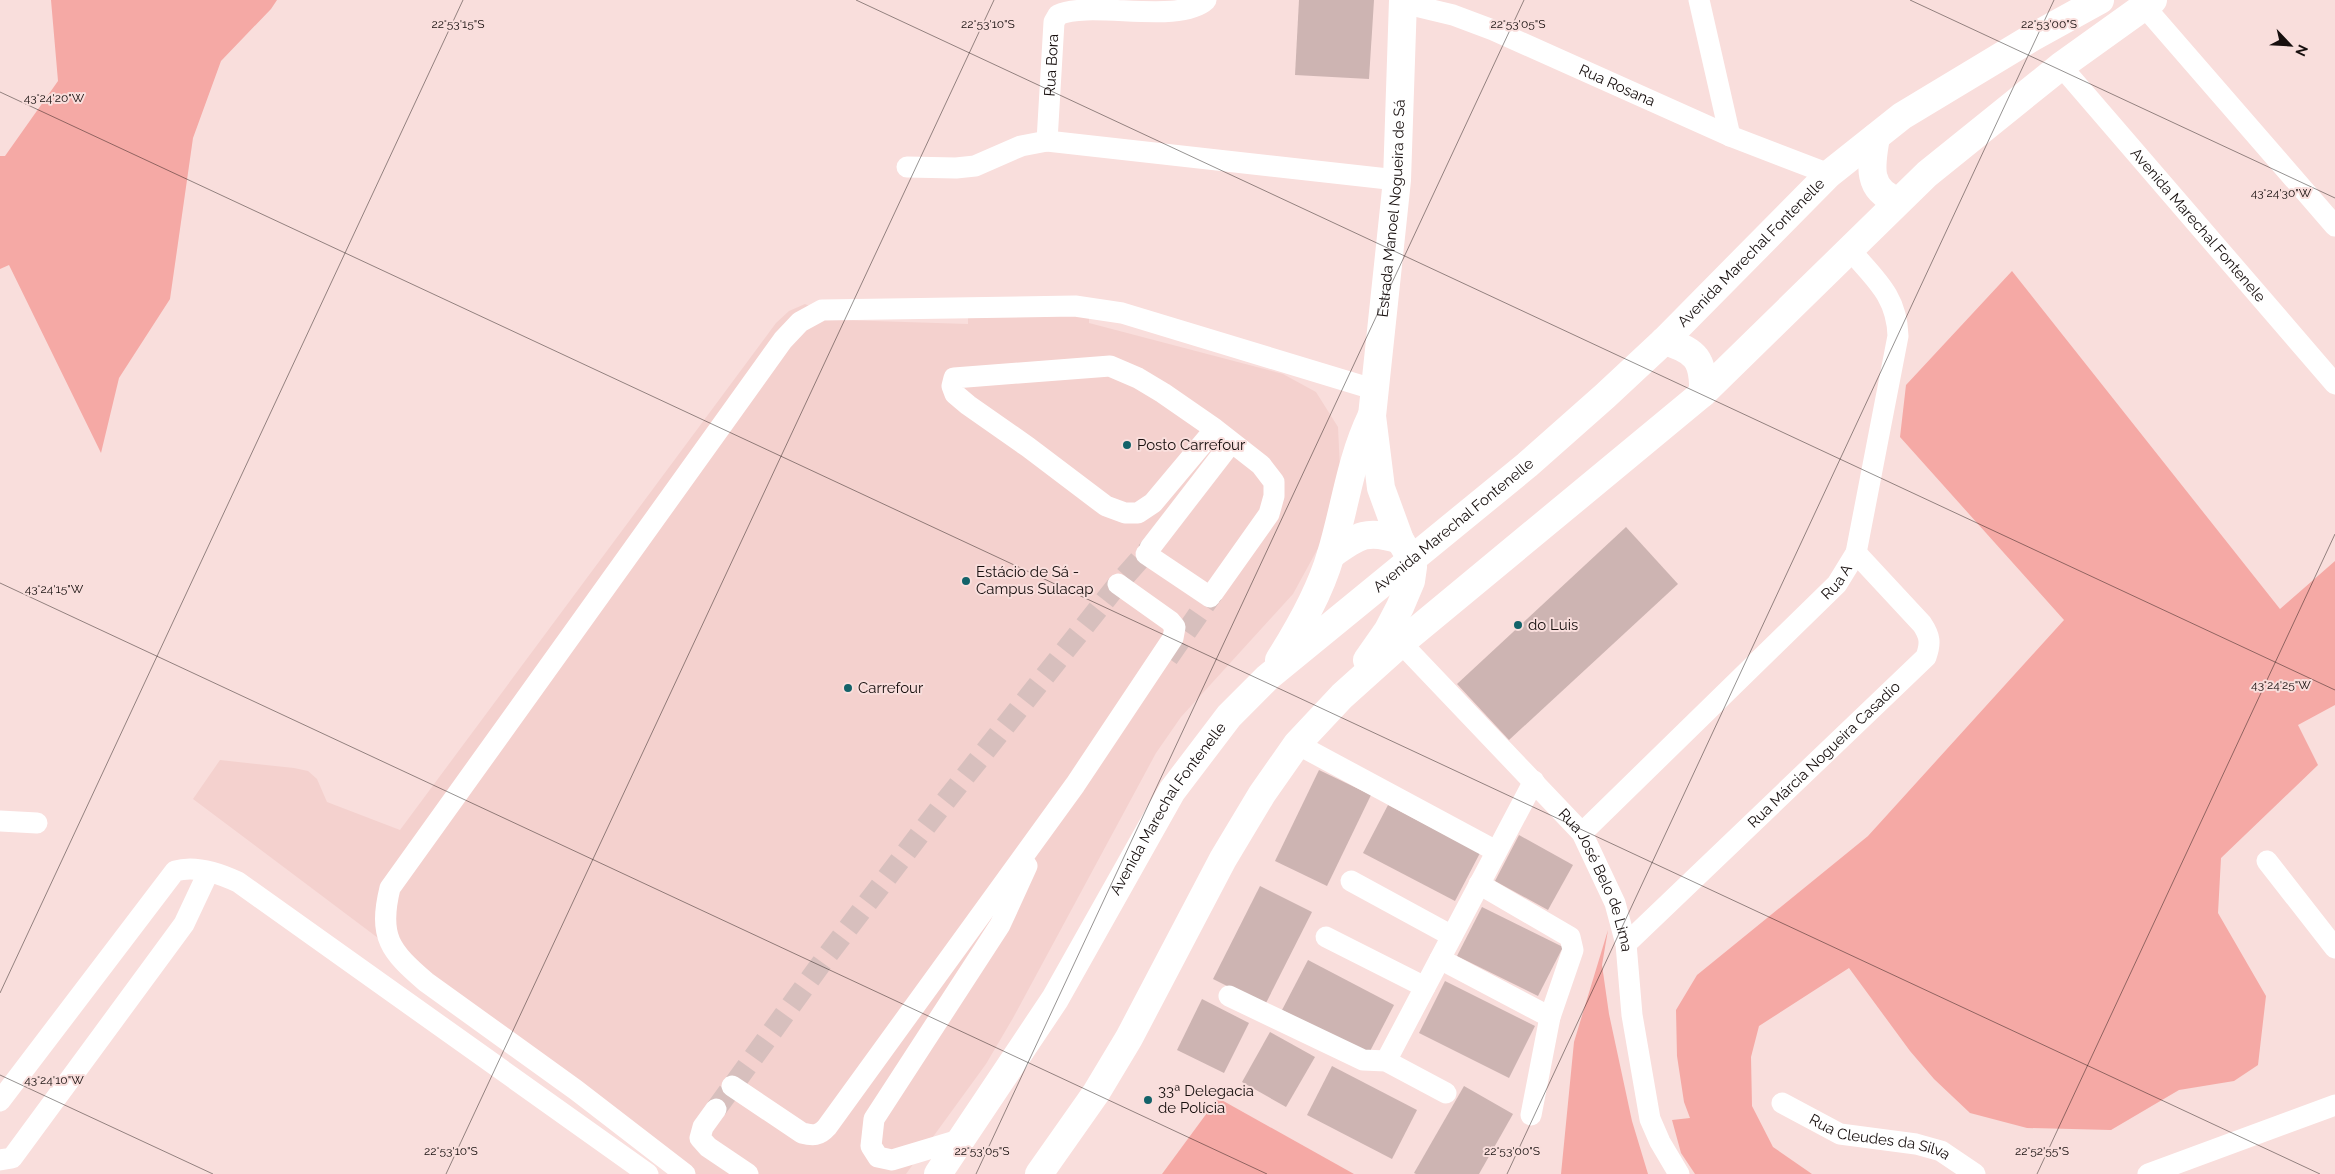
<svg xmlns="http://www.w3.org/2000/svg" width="2335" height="1174" font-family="Raleway,sans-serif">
	<rect width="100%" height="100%" fill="#f9dedc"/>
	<polygon fill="#f4d1ce" points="805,304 842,320 968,324 968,317 1089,316 1089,323 1283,374 1316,392 1338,427 1340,469 1328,530 1293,594 1181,717 1156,753 1013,1018 986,1064 906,1174 692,1174 193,799 220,760 294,768 308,771 317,779 327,802 400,830 776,323 789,311"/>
	<g fill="#f5a9a5">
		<polygon points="51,0 277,0 271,9 221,61 193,138 170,299 119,378 101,453 9,265 0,269 0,156 5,156 58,81"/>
		<polygon points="2012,271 2280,609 2335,561 2335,705 2298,725 2318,765 2221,858 2218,913 2266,996 2258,1065 2234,1081 2179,1090 2111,1130 2027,1128 1970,1113 1934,1079 1910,1051 1849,968 1759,1026 1751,1057 1752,1106 1773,1147 1812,1174 1695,1174 1681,1153 1672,1120 1690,1118 1684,1102 1677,1056 1676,1010 1697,975 1868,836 2064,620 1900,437 1906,385"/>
		<polygon points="1608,930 1602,965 1609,1014 1632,1121 1648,1174 1561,1174 1574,1042"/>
		<polygon points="1218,1098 1354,1174 1162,1174"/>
	</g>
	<g fill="#cdb4b2">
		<polygon points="1299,0 1374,0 1369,79 1295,75"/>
		<polygon points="1626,527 1678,584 1509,740 1457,684"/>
		<polygon points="1319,770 1371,795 1327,886 1275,861"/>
		<polygon points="1388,805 1480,853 1455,901 1363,853"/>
		<polygon points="1519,835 1573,865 1548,910 1495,881"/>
		<polygon points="1260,886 1312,912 1265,1005 1213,979"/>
		<polygon points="1482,907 1563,947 1538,996 1457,956"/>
		<polygon points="1308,960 1394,1005 1368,1055 1282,1010"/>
		<polygon points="1445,981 1535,1026 1509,1078 1419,1033"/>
		<polygon points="1202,999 1249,1023 1224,1073 1177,1050"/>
		<polygon points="1270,1032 1315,1057 1286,1107 1242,1082"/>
		<polygon points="1332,1066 1417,1110 1392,1159 1307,1115"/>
		<polygon points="1464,1086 1513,1114 1479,1174 1416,1174 1414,1173"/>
	</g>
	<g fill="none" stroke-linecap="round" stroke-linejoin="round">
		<g stroke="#d7bfbd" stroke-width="21" stroke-dasharray="21 11" stroke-linecap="butt">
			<polyline points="1168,658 1213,593"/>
			<polyline points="716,1109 826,957 940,808 1118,584 1150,548"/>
		</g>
		<g stroke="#fff" stroke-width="21">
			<polyline points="1699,0 1730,136"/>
			<path id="s1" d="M1403,3L1453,15L1493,30L1730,136L1829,174"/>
			<polyline points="2144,6 2335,226"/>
			<path id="s2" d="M2061,66L2335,384"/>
			<path id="s3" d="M1047,141L1054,22L1058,15C1090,0 1179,25 1206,0"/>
			<polyline points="907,167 956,168 975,166 1021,146 1047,141 1397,180"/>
			<polyline points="1150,548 1231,443"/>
			<polyline points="1146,554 1210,597"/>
			<polyline points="1213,593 1269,514 1274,496 1274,482 1261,465 1215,429 1163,393 1138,378 1110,366 954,378 952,386 955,394 968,405 1028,447 1106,506 1125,513 1138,513 1153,503 1215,429"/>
			<path id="s4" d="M1401,643L1582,833L1615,903L1626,944L1632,1015L1650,1119L1660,1142L1679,1174"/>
			<polyline points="1297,744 1496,851"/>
			<polyline points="0,821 37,823"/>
			<path id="s5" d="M1582,833L1837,584L1856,553L1898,336C1897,296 1875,279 1851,251"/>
			<polyline points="2267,861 2335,948"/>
			<polyline points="1351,881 1452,936"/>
			<polyline points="1479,884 1570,937 1573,950 1550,1017 1531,1115"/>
			<polyline points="1326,937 1425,987"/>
			<path id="s6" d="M1626,944L1926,657C1931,643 1930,636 1922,624L1856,553"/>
			<polyline points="1440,959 1550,1017"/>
			<polyline points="1229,996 1363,1060 1386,1061 1446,1093"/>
			<polyline points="1386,1061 1534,781"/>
			<path d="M732,1086L802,1133C813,1136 819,1136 827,1127L1075,785L1173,638L1175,627L1170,621L1118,584"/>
			<path d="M0,1101L175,871C195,865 219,873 238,882L648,1174"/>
			<path id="s7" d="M1782,1103L1840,1134L1916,1144L1941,1151L1975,1174"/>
			<polyline points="716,1109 703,1127 700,1138 708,1147 748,1174"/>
			<polyline points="962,1139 892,1160 878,1157 871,1146 874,1119 1000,925 1027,866"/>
			<polyline points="0,1160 12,1158 184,924 208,873"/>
			<path d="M685,1174L576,1090L426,982C390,951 378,937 390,888L783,340L800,322L822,310L1075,306L1122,313L1376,390"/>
			<polyline points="2148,1174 2335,1105"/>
		</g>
		<g stroke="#fff" stroke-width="28">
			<path d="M1876,137C1871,165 1866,190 1898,201"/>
			<path d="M1664,341C1696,350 1704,360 1703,393"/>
			<path d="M1331,555C1359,535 1367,529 1400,540"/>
			<path d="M1279,660C1300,627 1320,592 1331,554C1345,508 1350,461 1371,417"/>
			<path id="s8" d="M1367,660L1388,630L1400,607L1411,581L1413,567L1412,560L1400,540L1381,488L1372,416L1397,180L1403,0"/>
			<path id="s9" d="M938,1174L1055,999L1172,791L1229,716L1268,677L1527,465L1605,396L1664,341L1829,174L1902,116L2033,37L2100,0"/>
			<polyline points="1039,1174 1096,1093 1129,1038 1223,859 1262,794 1297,744 1342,696 1401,643 1703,393 1927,174 2061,66 2153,0"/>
		</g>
	</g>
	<path fill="none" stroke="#170f0e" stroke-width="1" stroke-opacity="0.45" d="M856,0L2335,690M1910,0L2335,198M0,92L2320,1174M0,583L1267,1174M0,993L463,0M0,1075L213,1174M446,1174L994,0M976,1174L1524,0M1507,1174L2054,0M2037,1174L2335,534"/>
	<g fill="#136269" stroke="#f9dedc" stroke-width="2">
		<circle cx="1127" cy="445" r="5"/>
		<circle cx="966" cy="581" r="5"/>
		<circle cx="1518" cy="625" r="5"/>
		<circle cx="848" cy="688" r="5"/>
		<circle cx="1148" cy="1100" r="5"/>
	</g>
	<g text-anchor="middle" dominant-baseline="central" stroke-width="4" stroke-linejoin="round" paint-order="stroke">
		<g font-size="15" fill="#170f0e" stroke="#f9dedc">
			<text stroke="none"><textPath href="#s3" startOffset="76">Rua Bora</textPath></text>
			<text stroke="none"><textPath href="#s1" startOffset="230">Rua Rosana</textPath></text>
			<text stroke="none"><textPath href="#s8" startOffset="472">Estrada Manoel Nogueira de Sá</textPath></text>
			<text stroke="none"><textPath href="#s2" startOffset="210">Avenida Marechal Fontenele</textPath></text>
			<text stroke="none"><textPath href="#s9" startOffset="1242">Avenida Marechal Fontenelle</textPath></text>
			<text stroke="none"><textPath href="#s9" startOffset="838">Avenida Marechal Fontenelle</textPath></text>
			<text stroke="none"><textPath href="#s5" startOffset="358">Rua A</textPath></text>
			<text stroke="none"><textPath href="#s6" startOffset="274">Rua Márcia Nogueira Casadio</textPath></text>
			<text stroke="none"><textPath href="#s9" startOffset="432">Avenida Marechal Fontenelle</textPath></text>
			<text stroke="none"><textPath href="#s4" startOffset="311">Rua José Belo de Lima</textPath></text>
			<text stroke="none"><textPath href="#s7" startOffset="105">Rua Cleudes da Silva</textPath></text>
		</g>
		<g font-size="15" fill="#170f0e" stroke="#f9dedc" text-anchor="start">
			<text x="1137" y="445">Posto Carrefour</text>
			<text x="976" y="572">Estácio de Sá -<tspan x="976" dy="17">Campus Sulacap</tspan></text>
			<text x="1528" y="625">do Luis</text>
			<text x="858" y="688">Carrefour</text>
			<text x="1158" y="1091">33ª Delegacia<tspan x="1158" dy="17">de Polícia</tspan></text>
		</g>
	</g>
	<g font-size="12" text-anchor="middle" fill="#170f0e" stroke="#f9dedc" stroke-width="4" stroke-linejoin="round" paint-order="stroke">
		<text x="458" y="28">22°53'15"S</text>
		<text x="988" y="28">22°53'10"S</text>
		<text x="1518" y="28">22°53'05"S</text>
		<text x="2049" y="28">22°53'00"S</text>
		<text x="54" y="102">43°24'20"W</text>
		<text x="2281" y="197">43°24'30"W</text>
		<text x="54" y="593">43°24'15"W</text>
		<text x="2281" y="689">43°24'25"W</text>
		<text x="54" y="1084">43°24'10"W</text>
		<text x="451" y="1155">22°53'10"S</text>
		<text x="2042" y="1155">22°52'55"S</text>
		<text x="982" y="1155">22°53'05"S</text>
		<text x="1512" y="1155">22°53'00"S</text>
	</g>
	<g transform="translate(2290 45) rotate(115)" stroke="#f9dedc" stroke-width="4" paint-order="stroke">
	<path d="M0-4L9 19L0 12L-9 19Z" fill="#170f0e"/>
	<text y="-8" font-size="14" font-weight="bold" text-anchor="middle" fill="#170f0e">N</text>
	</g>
</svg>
